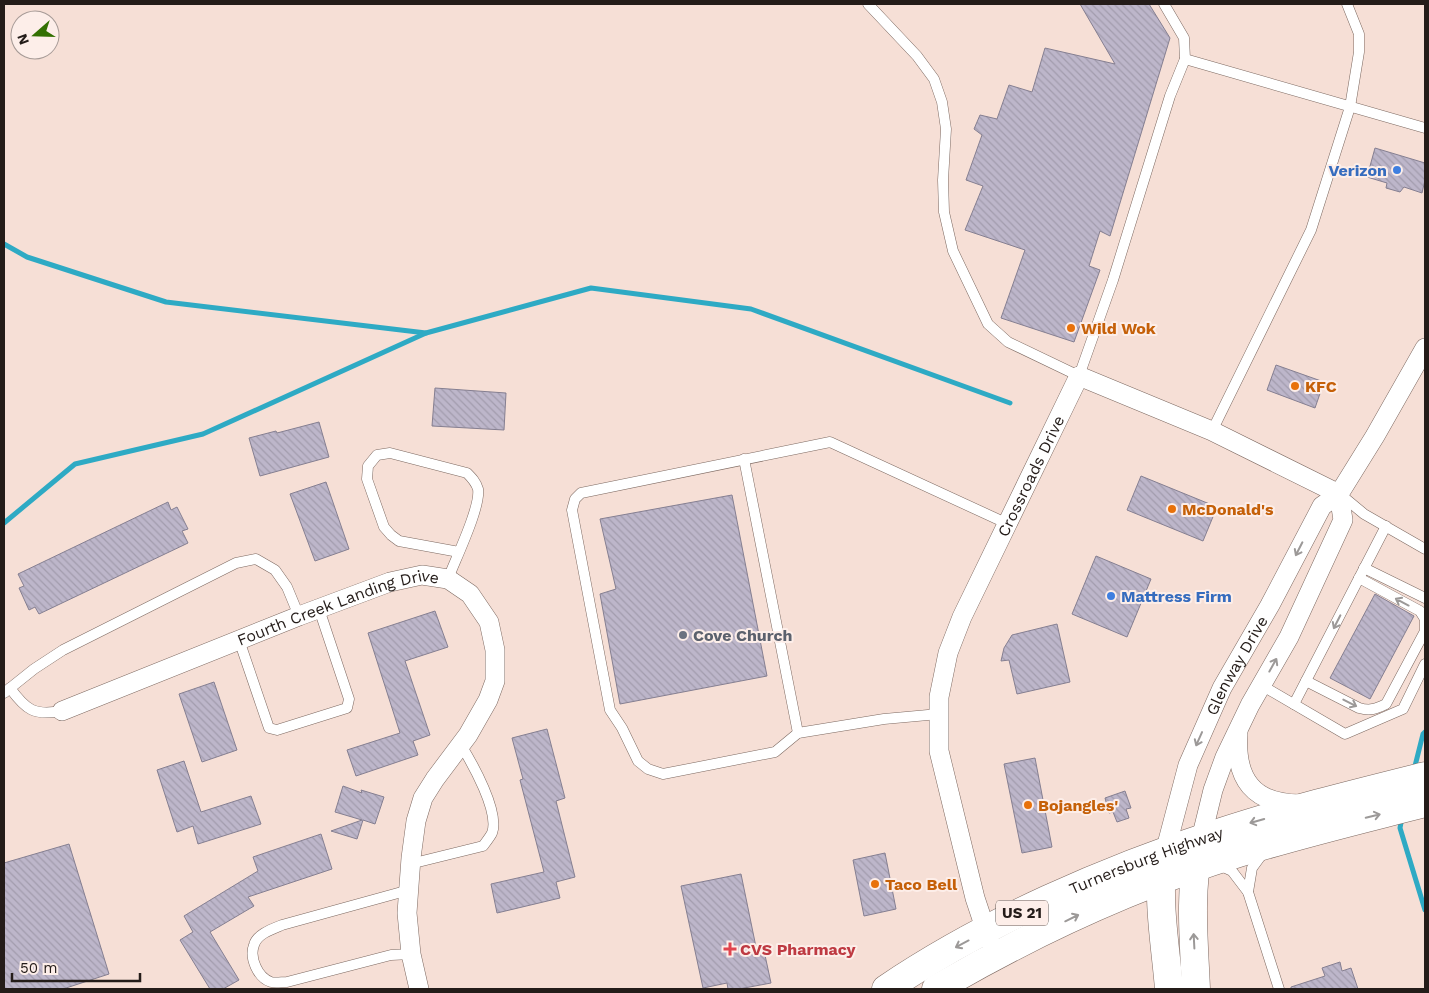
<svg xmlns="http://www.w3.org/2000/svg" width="1429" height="993" font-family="'Work Sans',sans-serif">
	<defs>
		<pattern id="building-back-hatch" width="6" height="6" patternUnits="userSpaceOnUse" patternTransform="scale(1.25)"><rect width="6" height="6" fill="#bdb6ca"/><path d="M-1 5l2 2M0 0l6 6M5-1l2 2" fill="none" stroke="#a29cad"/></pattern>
	</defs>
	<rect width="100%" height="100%" fill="#f6dfd6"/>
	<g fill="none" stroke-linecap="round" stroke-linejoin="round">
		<g stroke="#2eaac4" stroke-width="5">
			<polyline points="4,244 27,257 166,302 426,333"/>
			<polyline points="4,523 75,464 203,434 426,333 591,288 751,309 1010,403"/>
			<polyline points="1414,770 1423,734 1425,732"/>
			<polyline points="1402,817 1400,828 1425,910"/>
		</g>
	</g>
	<g fill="url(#building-back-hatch)" stroke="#857f91">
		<polygon points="1080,4 1149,4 1170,38 1110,236 1100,231 1089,266 1100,270 1074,342 1001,318 1025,250 965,230 983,186 966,180 982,135 974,129 980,115 997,119 1009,85 1032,92 1045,48 1115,64"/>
		<polygon points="1375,148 1425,163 1425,180 1422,193 1404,187 1400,192 1386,188 1387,183 1367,177"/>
		<polygon points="1276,365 1324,382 1315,408 1267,390"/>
		<polygon points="435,388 506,393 504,430 432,426"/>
		<polygon points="319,422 329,457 260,476 249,438 276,431 277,433"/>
		<polygon points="1141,476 1217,507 1203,541 1127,510"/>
		<polygon points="326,482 349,549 315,561 290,494"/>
		<polygon points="732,495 767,676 620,704 600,594 616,589 600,519"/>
		<polygon points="168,502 171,510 177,507 188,529 182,531 188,543 39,614 35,607 29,610 19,588 24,586 18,574"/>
		<polygon points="1096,556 1151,579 1127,637 1072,614"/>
		<polygon points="1375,594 1414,616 1370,699 1330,678"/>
		<polygon points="435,611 448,647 405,661 430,735 413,741 418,755 356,776 347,750 400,733 368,633"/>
		<polygon points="1057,624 1070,682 1017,694 1009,660 1001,661 1004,648 1012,635"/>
		<polygon points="214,682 237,750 202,762 179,694"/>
		<polygon points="547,729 565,798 556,801 575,877 556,882 560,898 497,913 491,884 544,872 520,780 523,779 512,738"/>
		<polygon points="1035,758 1052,847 1022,853 1004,764"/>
		<polygon points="184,761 201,812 251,796 261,824 198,844 193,826 177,832 157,770"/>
		<polygon points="343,786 362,793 361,790 384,797 375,824 363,820 357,839 331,831 362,820 335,812"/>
		<polygon points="1125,791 1131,808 1126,809 1129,818 1117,822 1113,812 1109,813 1105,798"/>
		<polygon points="321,834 332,869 248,897 254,906 210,932 239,980 223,989 210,989 180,940 193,932 184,916 258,871 253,857"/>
		<polygon points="69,844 109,974 63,989 4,989 4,863"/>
		<polygon points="885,853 896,909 864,916 853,860"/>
		<polygon points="741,874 756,947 763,946 771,983 739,989 728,989 727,983 703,988 681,886"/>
		<polygon points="1340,962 1342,971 1351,968 1358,989 1291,989 1291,987 1325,976 1322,968"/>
	</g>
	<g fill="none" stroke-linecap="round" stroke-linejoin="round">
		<g stroke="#7d6961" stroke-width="11">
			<g id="lane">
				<polyline points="868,4 917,56 934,79 942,102 946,129 943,180 944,212 953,251 988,324 1008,342 1079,376 1113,280 1170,96 1185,59 1184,38 1164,4"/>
				<polyline points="1185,59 1425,128"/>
				<polyline points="1212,431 1311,230 1350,107 1359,52 1359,34 1347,4"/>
				<polyline points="744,459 798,733"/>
				<polyline points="1340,494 1364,514 1425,549"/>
				<polyline points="1364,568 1425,598"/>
				<path d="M448,579C455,560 481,507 478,489C476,482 472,478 467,473L390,453L377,455L368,466L367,479L384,527L391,535L399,541L459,552"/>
				<polyline points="239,640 269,728 277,730 347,708 349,699 319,609"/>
				<path d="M1306,681L1359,708C1370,711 1376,709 1386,704L1425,631V619L1420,611L1359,578"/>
				<polyline points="1261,685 1345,734 1403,709 1425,664"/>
				<path d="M10,688C26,710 34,716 62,711"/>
				<polyline points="4,693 34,669 63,650 236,563 256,559 275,570 287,587 299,616"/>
				<polyline points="1294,704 1386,526"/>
				<polyline points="939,714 884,719 798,733 775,752 663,774 648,769 638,761 622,728 610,710 572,510 575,499 581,493 830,442 1008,524"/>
				<path d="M410,864L483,846C486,842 490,837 492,833C500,812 472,763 461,745"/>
				<polyline points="1219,865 1232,871 1248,892 1279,989"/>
				<path d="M409,890L282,925C272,929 257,934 254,945C249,958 258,978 271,982C275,983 282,982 287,982L391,955L411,954"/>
				<polyline points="1248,892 1252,868 1263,853"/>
			</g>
		</g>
		<g stroke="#7d6961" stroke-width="20">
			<g id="street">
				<path id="s1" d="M62,711L299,616L390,582L422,575L448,579L470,594L489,622L495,650V681L488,700L468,735L435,779L423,798L416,821L411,858L407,913L411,954L419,989"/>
				<path d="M1238,734C1235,779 1253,804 1300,804"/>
				<polyline points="1201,839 1213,790 1225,757 1250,705 1289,637 1343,520 1339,494"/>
				<path id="s2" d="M1165,852L1188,765L1222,688L1270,605L1322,506L1339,494L1375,436L1425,348"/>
				<path id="s3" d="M989,940L975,898L939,751V697L948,653L962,617L1079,376L1212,431L1339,494"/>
			</g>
		</g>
		<g stroke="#7d6961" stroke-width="29">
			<g id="secondary">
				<path d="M1164,856C1156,896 1166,949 1169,989"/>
				<path d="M1196,989C1194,941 1189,894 1199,846"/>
			</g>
		</g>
		<g stroke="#7d6961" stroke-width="29">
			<g id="primary">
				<path id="s4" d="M886,989C985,922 1107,869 1221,832C1288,810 1357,793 1425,776"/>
				<path d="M936,989C1032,933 1133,886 1239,853C1300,834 1363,819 1425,803"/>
			</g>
		</g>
		<use href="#lane" stroke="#fff" stroke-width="10"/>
		<use href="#street" stroke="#fff" stroke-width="19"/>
		<use href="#secondary" stroke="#fff" stroke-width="28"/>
		<use href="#primary" stroke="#fff" stroke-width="28"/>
	</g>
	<defs><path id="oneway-shaft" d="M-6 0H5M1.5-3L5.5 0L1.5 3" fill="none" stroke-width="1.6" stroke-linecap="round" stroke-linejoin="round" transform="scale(1.25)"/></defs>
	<g stroke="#9c9998">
		<use href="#oneway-shaft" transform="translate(1299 549) rotate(117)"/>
		<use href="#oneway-shaft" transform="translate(1402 602) rotate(-152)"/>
		<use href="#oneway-shaft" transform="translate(1337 622) rotate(117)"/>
		<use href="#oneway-shaft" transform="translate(1273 665) rotate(-61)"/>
		<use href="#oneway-shaft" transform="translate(1350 703) rotate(27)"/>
		<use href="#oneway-shaft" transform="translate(1199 739) rotate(114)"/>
		<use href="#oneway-shaft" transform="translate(1373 816) rotate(-14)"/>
		<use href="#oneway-shaft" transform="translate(1257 821) rotate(164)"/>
		<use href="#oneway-shaft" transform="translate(1072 918) rotate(-26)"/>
		<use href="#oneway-shaft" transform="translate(1194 941) rotate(-93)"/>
		<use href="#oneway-shaft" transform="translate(962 944) rotate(152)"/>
	</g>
	<g fill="#3f7fe0" stroke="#fdeee9" stroke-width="2">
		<circle cx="1397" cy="170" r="5"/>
		<circle cx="1111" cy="596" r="5"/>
	</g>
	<g fill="#e8710a" stroke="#fdeee9" stroke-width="2">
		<circle cx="1071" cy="328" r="5"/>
		<circle cx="1295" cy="386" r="5"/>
		<circle cx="1172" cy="509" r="5"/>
		<circle cx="1028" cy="805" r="5"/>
		<circle cx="875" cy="884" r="5"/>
	</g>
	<circle fill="#6b7280" stroke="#fdeee9" stroke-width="2" cx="683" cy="635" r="5"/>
	<path fill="#e0444e" stroke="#fdeee9" stroke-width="2" d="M727.5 941.5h5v5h5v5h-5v5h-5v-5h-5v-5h5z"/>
	<g text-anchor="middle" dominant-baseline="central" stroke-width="4" stroke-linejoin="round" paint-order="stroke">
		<rect fill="#fdeee9" stroke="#655b57" stroke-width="1" x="996" y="900.5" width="52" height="25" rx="4"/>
		<g font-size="15" font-weight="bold" fill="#241c19">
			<text x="1022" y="913">US 21</text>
		</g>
		<g font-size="16" font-weight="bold" fill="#366cbe" stroke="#fdeee9" text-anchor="end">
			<text x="1387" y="170">Verizon</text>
			<text x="1121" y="596" text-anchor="start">Mattress Firm</text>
		</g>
		<g font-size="16" font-weight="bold" fill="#c56008" stroke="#fdeee9" text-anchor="start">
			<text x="1081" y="328">Wild Wok</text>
			<text x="1305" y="386">KFC</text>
			<text x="1182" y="509">McDonald's</text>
			<text x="1038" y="805">Bojangles'</text>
			<text x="885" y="884">Taco Bell</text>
		</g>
		<g font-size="16" fill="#241c19" stroke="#fdeee9">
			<text stroke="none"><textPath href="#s3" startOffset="490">Crossroads Drive</textPath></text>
			<text stroke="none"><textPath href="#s1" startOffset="296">Fourth Creek Landing Drive</textPath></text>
			<text stroke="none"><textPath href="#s2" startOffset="201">Glenway Drive</textPath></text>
			<text stroke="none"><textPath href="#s4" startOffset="291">Turnersburg Highway</textPath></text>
		</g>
		<g font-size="16" font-weight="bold" fill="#5b616d" stroke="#fdeee9" text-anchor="start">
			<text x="693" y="635">Cove Church</text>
		</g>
		<g font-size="16" font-weight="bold" fill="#be3a42" stroke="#fdeee9" text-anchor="start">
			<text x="740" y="949">CVS Pharmacy</text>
		</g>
	</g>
	<rect width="1429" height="993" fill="none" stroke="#241c19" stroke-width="10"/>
	<g transform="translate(35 35) rotate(250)"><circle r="24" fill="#fdeee9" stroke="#a69a96"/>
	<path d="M0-4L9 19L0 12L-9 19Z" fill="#337002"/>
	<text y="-8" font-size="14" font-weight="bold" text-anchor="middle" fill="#241c19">N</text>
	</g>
	<path d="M12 973v8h128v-8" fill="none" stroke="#241c19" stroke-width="2.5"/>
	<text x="20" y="973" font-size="15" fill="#241c19" stroke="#fdeee9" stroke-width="4" paint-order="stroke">50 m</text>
</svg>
